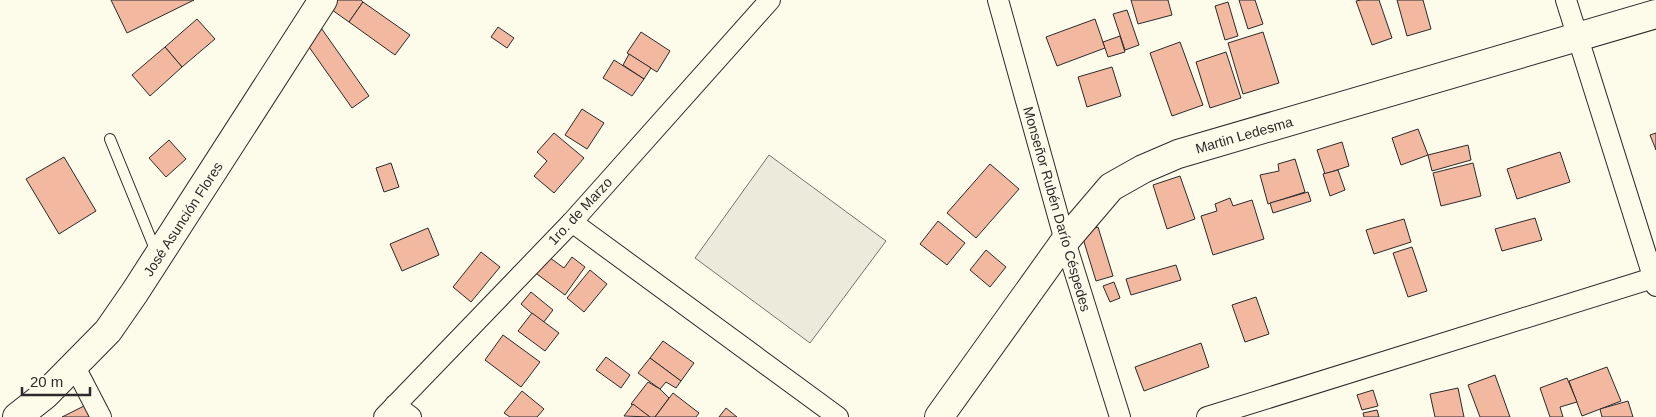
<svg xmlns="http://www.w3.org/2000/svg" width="1656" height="417" font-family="Helvetica,sans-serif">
	<rect width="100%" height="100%" fill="#fdfbea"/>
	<polygon fill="#ecebdb" stroke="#74746e" points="769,155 886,241 810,343 695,258"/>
	<g fill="#f2b8a0" stroke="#2b2b2b">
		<polygon points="111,0 194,0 127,33"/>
		<polygon points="329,0 361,0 363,2 349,22 325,5"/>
		<polygon points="1131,0 1168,0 1172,15 1138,24"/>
		<polygon points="1239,0 1255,0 1263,24 1248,29"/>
		<polygon points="1361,0 1379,0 1392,38 1372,45 1356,1"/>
		<polygon points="1397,0 1423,0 1431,29 1407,36"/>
		<polygon points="363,2 410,35 395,55 349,22"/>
		<polygon points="1228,2 1238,36 1225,40 1215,6"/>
		<polygon points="1127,10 1139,45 1125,50 1113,14"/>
		<polygon points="197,19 215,39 182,67 165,47"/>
		<polygon points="1095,19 1105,48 1057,66 1046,37"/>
		<polygon points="319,25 369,96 352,108 302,37"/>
		<polygon points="498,27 514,38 507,48 491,37"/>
		<polygon points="641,32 670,51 657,72 627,53"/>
		<polygon points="1263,32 1279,83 1243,94 1228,43"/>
		<polygon points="1120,36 1125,52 1108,57 1103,42"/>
		<polygon points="1180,42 1203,105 1172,116 1150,53"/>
		<polygon points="165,47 182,67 150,96 132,75"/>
		<polygon points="1226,52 1241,98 1210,108 1196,62"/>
		<polygon points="629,54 651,68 644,79 623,65"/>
		<polygon points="614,60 644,79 632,96 603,78"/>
		<polygon points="1112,67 1121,96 1087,107 1078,77"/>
		<polygon points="582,109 604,123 587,149 565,135"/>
		<polygon points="1418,129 1428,155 1401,165 1392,138"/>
		<polygon points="554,133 584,158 554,193 534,176 547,161 537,152"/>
		<polygon points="1656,133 1656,150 1650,135"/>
		<polygon points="169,140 186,159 166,177 149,158"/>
		<polygon points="1342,142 1349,166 1325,174 1317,150"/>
		<polygon points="1468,145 1471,160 1432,171 1428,155"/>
		<polygon points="1560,152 1570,182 1517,199 1507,169"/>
		<polygon points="64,157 96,211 59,234 26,179"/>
		<polygon points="1295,159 1305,192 1268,204 1260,175 1279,171 1278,164"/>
		<polygon points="391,163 399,187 384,192 376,168"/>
		<polygon points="1473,163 1481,196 1441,206 1433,173"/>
		<polygon points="990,164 1019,189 976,238 947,213"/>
		<polygon points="1338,170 1345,190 1330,196 1323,174"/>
		<polygon points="1180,176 1195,219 1167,229 1153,185"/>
		<polygon points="1308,192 1311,201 1273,213 1270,203"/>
		<polygon points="1230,198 1233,206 1252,200 1264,239 1213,255 1201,216 1217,211 1215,204"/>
		<polygon points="1535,218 1542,240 1502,251 1495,229"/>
		<polygon points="1404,219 1411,242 1374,254 1366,230"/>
		<polygon points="938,221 965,243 947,265 920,244"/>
		<polygon points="1098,227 1113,276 1096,281 1081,232"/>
		<polygon points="428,228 439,255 402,271 390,244"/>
		<polygon points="1412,247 1427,291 1408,297 1393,253"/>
		<polygon points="986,250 1006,267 990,287 970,270"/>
		<polygon points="481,252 500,267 471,302 453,287"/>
		<polygon points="546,255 564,268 572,257 585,267 565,295 533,271"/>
		<polygon points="1176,265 1181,280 1131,295 1126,279"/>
		<polygon points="590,270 607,284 584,312 567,298"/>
		<polygon points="1114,282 1120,298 1110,302 1103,286"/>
		<polygon points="531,292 553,310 543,323 521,304"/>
		<polygon points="1256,297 1269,334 1245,342 1232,305"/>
		<polygon points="532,313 559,333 545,351 518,331"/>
		<polygon points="503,335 540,362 521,387 485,360"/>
		<polygon points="663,341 694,363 681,381 650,358"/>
		<polygon points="1201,343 1209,367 1144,391 1135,367"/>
		<polygon points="606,357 630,375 621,388 596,370"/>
		<polygon points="650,358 681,381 676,388 666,382 660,389 638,373"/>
		<polygon points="1607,367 1621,401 1582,416 1569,381"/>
		<polygon points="1495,375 1510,417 1480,417 1468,385"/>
		<polygon points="1567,378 1577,402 1560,407 1563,417 1550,417 1540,388"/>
		<polygon points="648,382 660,389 669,398 655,417 650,417 631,404"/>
		<polygon points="1458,388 1464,417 1435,417 1430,394"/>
		<polygon points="1373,390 1378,406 1362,410 1357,395"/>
		<polygon points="522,391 544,409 537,417 510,417 504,413"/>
		<polygon points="673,393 699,413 696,417 655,417"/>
		<polygon points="1628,401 1633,417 1602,417 1600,409"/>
		<polygon points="88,404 94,417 62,417"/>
		<polygon points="633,404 650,417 624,416"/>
		<polygon points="726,408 737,417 719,417"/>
		<polygon points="1377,410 1379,417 1364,417 1363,413"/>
	</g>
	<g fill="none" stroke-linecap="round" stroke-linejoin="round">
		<g stroke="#2b2b2b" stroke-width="12">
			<polyline id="lane" points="110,139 157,254"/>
		</g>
		<g stroke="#2b2b2b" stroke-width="22">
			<g id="street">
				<polyline points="998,0 1065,241 1120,417"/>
				<polyline points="1566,0 1656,286"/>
				<polyline points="572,222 838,417"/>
				<polyline points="74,365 101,417"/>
				<polyline points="395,405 411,417"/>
				<polyline points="384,417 572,222 770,0"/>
				<polyline points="1207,417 1656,277"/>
			</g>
		</g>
		<g stroke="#2b2b2b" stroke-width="30">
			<g id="secondary">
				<polyline points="17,417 45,395 108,331 135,292 323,0"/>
				<polyline points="939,417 1065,241 1111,187 1143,169 1178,154 1656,14"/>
			</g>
		</g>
		<use href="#lane" stroke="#fdfbea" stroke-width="10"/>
		<use href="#street" stroke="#fdfbea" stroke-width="20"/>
		<use href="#secondary" stroke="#fdfbea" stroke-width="28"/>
	</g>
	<g text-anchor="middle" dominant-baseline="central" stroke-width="4" stroke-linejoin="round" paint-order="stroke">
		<g font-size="14" fill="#2b2b2b" stroke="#fdfbea">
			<text transform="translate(1244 135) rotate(-16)">Martin Ledesma</text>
			<text transform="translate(1057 209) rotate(74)">Monseñor Rubén Darío Céspedes</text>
			<text transform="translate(580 211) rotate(-47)">1ro. de Marzo</text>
			<text transform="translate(183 219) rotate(-57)">José Asunción Flores</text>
		</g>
	</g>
	<path d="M22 387v8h68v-8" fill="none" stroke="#2b2b2b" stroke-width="2.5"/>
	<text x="30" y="387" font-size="15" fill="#2b2b2b" stroke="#fdfbea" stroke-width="4" paint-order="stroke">20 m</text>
</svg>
